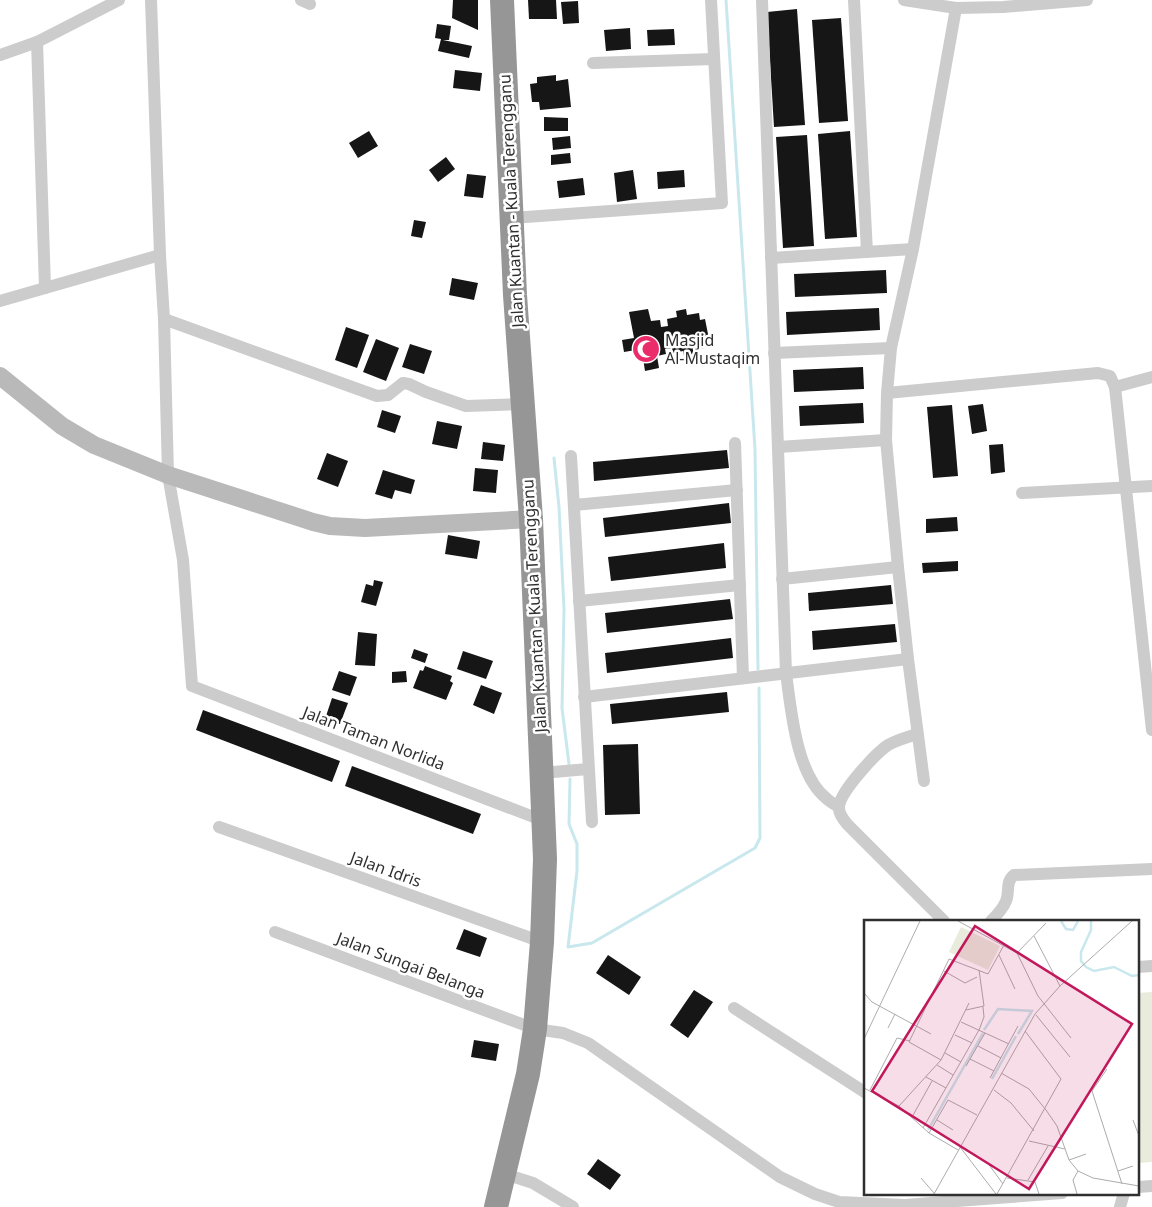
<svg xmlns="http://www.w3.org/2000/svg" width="1152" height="1207" font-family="'Noto Sans',sans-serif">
	<rect width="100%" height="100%" fill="#fff"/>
	<polygon fill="#e9ecdc" points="1152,992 1152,1162 1138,1163 1138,993"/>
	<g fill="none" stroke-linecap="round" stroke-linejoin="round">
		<g stroke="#c8e8ed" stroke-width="3">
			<polyline points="726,0 755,449 758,669"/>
			<polyline points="554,458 559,507 564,609 562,708 569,764"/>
			<polyline points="570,779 569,824 577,844 577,871 568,947 592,943 755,848 760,838 759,688"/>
		</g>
	</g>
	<g fill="#161616">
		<polygon points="453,0 478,0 478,30 452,18"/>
		<polygon points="528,0 556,0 557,19 529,19"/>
		<polygon points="578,1 579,23 563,24 561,2"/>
		<polygon points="797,9 805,125 774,127 767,12"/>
		<polygon points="841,18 848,121 819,123 812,20"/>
		<polygon points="437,24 451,26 449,40 443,40 472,46 469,58 438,51 441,39 435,38"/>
		<polygon points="630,28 631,49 606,51 604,30"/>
		<polygon points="674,29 675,45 648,46 647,30"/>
		<polygon points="455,70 482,73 480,91 453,88"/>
		<polygon points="556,75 556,81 568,79 571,107 540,110 539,102 532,102 530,84 537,83 537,77"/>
		<polygon points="544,117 568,118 568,131 544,131"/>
		<polygon points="369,131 378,146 358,158 349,143"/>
		<polygon points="850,131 857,237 825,239 818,134"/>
		<polygon points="807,135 814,246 783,248 776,137"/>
		<polygon points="570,136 571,148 553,150 552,138"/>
		<polygon points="570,153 571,163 551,165 551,155"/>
		<polygon points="446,157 455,169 438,182 429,170"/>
		<polygon points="633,170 637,199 617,202 614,173"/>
		<polygon points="684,170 685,187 658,189 657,172"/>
		<polygon points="467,174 486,176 483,198 464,196"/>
		<polygon points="583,178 585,195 559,198 557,181"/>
		<polygon points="414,220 426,222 422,238 411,236"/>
		<polygon points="886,270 887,293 795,297 794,274"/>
		<polygon points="452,278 478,283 474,300 449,295"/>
		<polygon points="879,308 880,330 787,335 786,312"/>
		<polygon points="648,309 651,321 660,320 661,327 668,326 667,319 677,317 676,311 686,309 687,315 699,313 700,320 705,319 709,339 704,340 705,348 693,349 694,354 684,356 683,351 673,353 672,348 665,349 666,354 657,356 659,368 645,371 643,358 637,359 636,350 624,352 622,340 634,338 629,312"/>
		<polygon points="346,327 369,335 357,368 335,360"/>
		<polygon points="376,339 399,348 386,381 363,372"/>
		<polygon points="410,344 432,351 424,374 402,367"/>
		<polygon points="863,367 864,389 794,392 793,370"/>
		<polygon points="863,403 864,423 800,426 799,406"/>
		<polygon points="983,404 987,431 972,434 968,406"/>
		<polygon points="952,405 958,476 933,478 927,407"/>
		<polygon points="382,410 401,416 395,433 377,427"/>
		<polygon points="437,421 462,426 457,449 432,444"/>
		<polygon points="483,442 505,445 503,461 481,459"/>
		<polygon points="1003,444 1005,472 991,474 989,445"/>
		<polygon points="727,450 729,468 594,481 593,462"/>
		<polygon points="327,453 348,461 338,487 317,479"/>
		<polygon points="475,468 498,470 496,493 473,491"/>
		<polygon points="383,470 415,480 411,494 395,490 392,499 375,494"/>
		<polygon points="729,503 731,523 605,537 603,518"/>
		<polygon points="957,517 958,531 926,533 926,519"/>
		<polygon points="448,535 480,541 477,559 445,554"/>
		<polygon points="724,543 726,568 611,581 608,557"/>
		<polygon points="958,561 958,571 923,573 922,563"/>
		<polygon points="374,580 383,582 376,606 361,602 366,584 373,586"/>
		<polygon points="891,585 893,604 809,611 808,593"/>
		<polygon points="730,599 733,619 607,633 605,613"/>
		<polygon points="895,624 897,642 813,650 812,631"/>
		<polygon points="358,632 377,634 375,666 355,665"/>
		<polygon points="731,638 733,658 607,673 605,653"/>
		<polygon points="414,649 428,654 425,663 411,658"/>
		<polygon points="463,651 493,661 486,679 457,669"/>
		<polygon points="425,666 452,676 450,681 453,683 446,700 413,688 420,670 423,671"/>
		<polygon points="339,671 357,677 350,696 332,690"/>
		<polygon points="406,671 407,682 392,683 392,672"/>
		<polygon points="481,685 502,693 494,714 473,705"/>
		<polygon points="727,692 729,712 612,724 610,704"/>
		<polygon points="332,698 348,703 340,724 325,719"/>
		<polygon points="203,710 340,761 332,782 196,730"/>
		<polygon points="638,744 640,814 605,815 603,745"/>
		<polygon points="352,766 481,814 473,834 345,786"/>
		<polygon points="464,929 487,938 480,957 456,949"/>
		<polygon points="608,955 641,977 629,995 596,973"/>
		<polygon points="694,990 713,1002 688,1038 670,1025"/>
		<polygon points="474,1040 499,1044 496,1061 471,1057"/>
		<polygon points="598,1159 621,1175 610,1190 587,1174"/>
	</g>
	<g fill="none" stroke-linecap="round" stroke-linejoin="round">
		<g stroke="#ccc" stroke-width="12">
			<polyline points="151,0 160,255 164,319 168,475 183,560 192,686 544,821"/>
			<polyline points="301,0 310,4"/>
			<path d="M762,0L786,673C791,709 796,774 826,798C830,802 834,804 839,807"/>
			<polyline points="854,0 867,252"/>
			<polyline points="904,0 956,8 1003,7 1087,0"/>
			<polyline points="37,42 45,288"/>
			<polyline points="0,55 37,42 119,0"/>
			<polyline points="593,63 714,59"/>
			<polyline points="512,218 722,203 711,0"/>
			<polyline points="771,258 913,249"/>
			<polyline points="0,301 160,255"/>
			<polyline points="164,319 377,396 388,395 403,383 409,384 426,392 466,406 522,404"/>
			<polyline points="774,353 891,348"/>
			<polyline points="1115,387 1152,377"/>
			<polyline points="887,393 1098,373 1110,376 1115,387 1152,730"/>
			<polyline points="735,443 743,678"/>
			<polyline points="778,447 886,440"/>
			<polyline points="571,456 592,822"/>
			<polyline points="1022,493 1152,486"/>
			<polyline points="574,505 737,490"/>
			<polyline points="782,579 898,567"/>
			<polyline points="579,601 740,585"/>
			<polyline points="584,697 908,659"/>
			<path d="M917,734C908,737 897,740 888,745C875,754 841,791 839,806C838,813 843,819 847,824L944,921"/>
			<polyline points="542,773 588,769"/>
			<polyline points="924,781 908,659 898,567 886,440 887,393 891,348 913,249 956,8"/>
			<polyline points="219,827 542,942"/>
			<path d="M991,921C997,915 1003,909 1006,901C1010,892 1005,882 1014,875L1152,869"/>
			<polyline points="275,932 535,1029 563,1033 588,1043 780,1177 815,1194 839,1202 905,1205 1062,1193"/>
			<polyline points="1138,967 1152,966"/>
			<polyline points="734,1008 866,1093"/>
			<polyline points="505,1174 533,1183 573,1207"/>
			<polyline points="1138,1187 1152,1186"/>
			<polyline points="1120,1207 1124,1193"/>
		</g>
		<polyline stroke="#b9b9b9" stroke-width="18" points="0,376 62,426 94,445 168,475 313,522 330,526 365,528 531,519"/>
		<polyline stroke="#969696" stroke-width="24" points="496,1207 528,1074 535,1029 542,942 545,859 531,519 515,295 502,0"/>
	</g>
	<defs>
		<g id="mosque-disc" transform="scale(1.4375)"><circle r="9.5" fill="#ea2d6a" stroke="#fff"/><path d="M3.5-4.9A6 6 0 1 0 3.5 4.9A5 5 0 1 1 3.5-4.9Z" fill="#fff"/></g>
	</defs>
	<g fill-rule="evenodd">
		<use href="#mosque-disc" x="646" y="349"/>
	</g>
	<g text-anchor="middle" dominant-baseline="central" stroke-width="5" stroke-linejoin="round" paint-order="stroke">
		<g font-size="16" fill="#2f2f2f" stroke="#fff">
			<text transform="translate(511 201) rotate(-93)">Jalan Kuantan - Kuala Terengganu</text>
			<text transform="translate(534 606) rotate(-93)">Jalan Kuantan - Kuala Terengganu</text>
			<text transform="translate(374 738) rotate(21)">Jalan Taman Norlida</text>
			<text transform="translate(386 869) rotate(20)">Jalan Idris</text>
			<text transform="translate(411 965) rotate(21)">Jalan Sungai Belanga</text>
		</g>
		<g font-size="16" fill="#2f2f2f" stroke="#fff" text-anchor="start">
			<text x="665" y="340">Masjid<tspan x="665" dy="18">Al-Mustaqim</tspan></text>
		</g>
	</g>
	<g transform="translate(864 920)">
		<rect width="275" height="275" fill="#fff"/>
		<path d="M97,7L136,26L124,50L85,32Z" fill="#e9ecdc"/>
		<path fill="none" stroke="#c8e8ed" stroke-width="2.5" d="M197,1L202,9L209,10L214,1M227,1V10L217,32V41L222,47L230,51L250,47L268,56L275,55M120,110L134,89L168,91L154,114M128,159L152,116M64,210L119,113"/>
		<path fill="none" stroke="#acacac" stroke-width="1" d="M94,1L153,33L174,76L207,118M170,16L196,66M153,33L182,3M135,35L151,69M80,51L101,63L113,57M0,73L8,82L67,114M102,90L120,86L115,50M172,95L206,137M97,102L145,124M24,108L31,94M91,115L108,123M0,119L56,1M114,126L137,138M81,133L97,142M106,139L130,151M77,140L45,122L85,39L124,54L140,25M73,145L89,155M102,146L121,113M243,149L228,171L258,264M137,153L165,169L182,190L193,206L205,240L214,251L229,258L275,266M62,157L82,168M126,158L154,106M0,168L35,186L65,213L94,230M6,170L33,118L46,121M130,170L147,183L170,211M35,186L77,140L105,83M48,197L68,161M73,200L89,210M269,200L275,216M59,208L115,110L120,97L119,87M65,213L84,180L113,195M165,221L201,229M96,227L132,274M205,240L222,234M123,242L139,264M254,251L269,246M57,258L70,273M143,258L171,262L175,274M164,260L184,226M70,274L171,94L196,66L268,1M133,274L197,159L161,111M213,274L209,260L214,251"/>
		<path fill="#c2185b" fill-opacity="0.15" stroke="#c2185b" stroke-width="2.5" d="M111,6L268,104L165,269L8,171Z"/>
		<rect width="275" height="275" fill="none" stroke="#2f2f2f" stroke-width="2.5"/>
	</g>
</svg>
